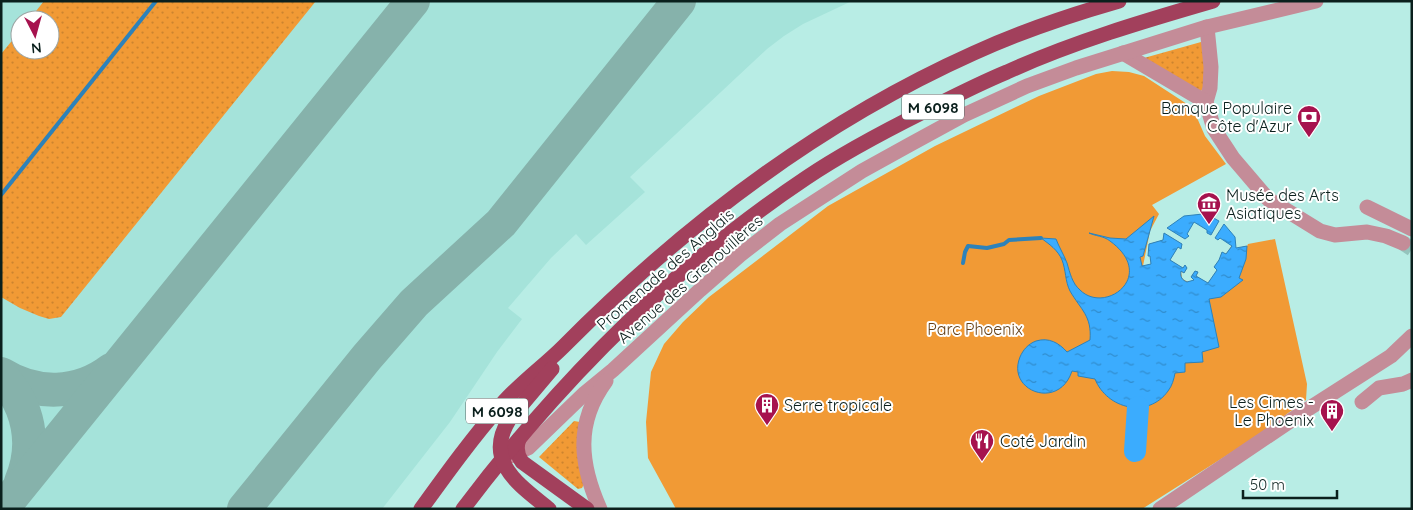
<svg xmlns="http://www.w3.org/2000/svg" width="1413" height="510" font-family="Quicksand,sans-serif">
	<defs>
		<pattern id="grass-dots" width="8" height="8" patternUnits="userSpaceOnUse" patternTransform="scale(1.25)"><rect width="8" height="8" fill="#f19a35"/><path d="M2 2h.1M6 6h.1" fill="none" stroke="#cd842e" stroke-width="1.8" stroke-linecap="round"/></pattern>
		<pattern id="water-ripples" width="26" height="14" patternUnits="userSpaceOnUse" patternTransform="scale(1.25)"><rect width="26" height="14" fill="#3bacfe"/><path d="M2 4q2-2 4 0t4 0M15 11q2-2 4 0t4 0" fill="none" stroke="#308ccd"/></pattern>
	</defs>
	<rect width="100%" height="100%" fill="#b8ede5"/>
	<path fill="#a5e3da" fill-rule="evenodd" d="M1,1H852L803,24L784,36L767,49L630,177L645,192L586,245L576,234L551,258L508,308L522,319L497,352L450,422L382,509H1ZM20,20H50V50H20Z"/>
	<g fill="url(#grass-dots)">
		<polygon points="44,1 316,1 61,317 49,319 39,316 20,308 1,297 1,54 20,31 20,50 50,50 50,20 29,20"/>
		<polygon points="1201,42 1203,46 1205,85 1200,93 1144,58"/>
		<polygon points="574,421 580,422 577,451 584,484 582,488 578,489 539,457"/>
	</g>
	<path fill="#f19a35" d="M1112,71L1129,72L1144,76L1187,104L1198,120L1205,136L1226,164L1152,205L1159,214L1150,231L1143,266L1151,264L1150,256H1148L1149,244L1163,240L1164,233L1182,244L1181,249L1178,247L1170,260L1183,268L1185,265L1187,268L1184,273L1181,272L1182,278C1186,282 1190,283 1194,279L1191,277L1195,271L1198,272L1196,276L1208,283L1217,270L1214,267L1219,260L1222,252L1226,254L1232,245L1236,248L1247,246L1248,244L1275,239L1307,384L1306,400L1251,440L1142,509H676L648,458L646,422L651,372L664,344L683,322L709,297L828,206L935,146L1039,96L1096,74Z"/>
	<g fill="url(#water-ripples)" stroke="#2d82ba">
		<polygon points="1203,214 1210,216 1219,221 1211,235 1207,233 1207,230 1194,222 1187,234 1189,236 1185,239 1167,228 1184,216"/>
		<path d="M1154,216L1143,256L1140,257L1142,266L1151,264L1150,256H1148L1149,244L1163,240L1164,233L1182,244L1181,249L1178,247L1170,260L1183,268L1185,265L1187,268L1184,273L1181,271C1180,277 1182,280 1187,282L1194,280L1191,277L1195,271L1198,272L1196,276L1208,283L1217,270L1214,267L1219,260L1222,252L1226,254L1232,246L1220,238L1218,240L1215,238L1224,224L1235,237L1236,248L1247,246L1246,259L1239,278L1243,280L1221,297L1209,299L1219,347L1202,352L1203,362L1185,363V372L1175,373C1174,379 1172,386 1168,391C1148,419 1107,409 1095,379L1078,376V372L1072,371C1059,411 1006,391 1020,357C1023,350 1028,344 1036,341C1049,337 1059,343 1067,352L1090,340C1092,316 1081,310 1070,291C1065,281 1066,270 1062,260C1058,250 1049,244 1041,238L1056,239C1059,247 1064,255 1067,263C1070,273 1072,283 1080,290C1105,315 1158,276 1110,241C1104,236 1095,236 1089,233L1110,238L1126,239Z"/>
	</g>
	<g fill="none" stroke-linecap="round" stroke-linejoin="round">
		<g stroke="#2d82ba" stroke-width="4">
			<polyline points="1,195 156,1"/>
			<polyline points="963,263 965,252 968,246 987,248 1004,244 1009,240 1041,238"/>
		</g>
		<polyline stroke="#3bacfe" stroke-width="22" points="1135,451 1138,407"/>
		<g stroke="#86b2ab" stroke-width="34">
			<path d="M1,374C36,396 78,395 111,370"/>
			<path d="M1,376C29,405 37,445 21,482"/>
			<polyline points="2,509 413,1"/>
			<polyline points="244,509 367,357 414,303 501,223 679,1"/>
		</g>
		<polyline stroke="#95c4bd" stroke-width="15" stroke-dasharray="15 8" stroke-linecap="butt" points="1403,243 1412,249"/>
		<g stroke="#c48c98" stroke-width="15">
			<polyline points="1207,27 1211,67 1210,88 1206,102 1214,129 1233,158 1268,199 1320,231 1335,235 1367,232 1386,236 1403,243"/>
			<polyline points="1123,53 1206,102"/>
			<polyline points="1367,207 1412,229"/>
			<polyline points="1362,402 1379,388 1403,384 1412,380"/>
			<polyline points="506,458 528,448 585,393 613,370 700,290 740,255 780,224 862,171 909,145 964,115 1027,86 1076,68 1207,27 1316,1"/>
			<path d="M600,509C580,464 575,423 606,381"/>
			<polyline points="1160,509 1305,411 1391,356 1412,336"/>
		</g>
		<g stroke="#a2405c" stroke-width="15">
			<path d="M519,439C516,447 517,455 522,462L587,509"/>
			<path d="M421,509C447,473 473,437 502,404C520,383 544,366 563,347C682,227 820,122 974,53C1020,32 1070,15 1119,1"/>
			<path d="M463,509C559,382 673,267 806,178C843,153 883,132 923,112C951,98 978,84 1007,72C1073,42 1144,21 1213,1"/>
			<path d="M549,509C520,485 483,462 509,420L552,369"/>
		</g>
	</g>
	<defs>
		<g id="bank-pin" transform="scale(1.25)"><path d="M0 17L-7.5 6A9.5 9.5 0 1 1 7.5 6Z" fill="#a6124e" stroke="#fff"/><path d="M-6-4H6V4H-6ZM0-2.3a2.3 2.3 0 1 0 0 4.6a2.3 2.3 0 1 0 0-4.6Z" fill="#fff"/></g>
		<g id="museum-pin" transform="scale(1.25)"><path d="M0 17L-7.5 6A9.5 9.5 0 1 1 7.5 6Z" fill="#a6124e" stroke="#fff"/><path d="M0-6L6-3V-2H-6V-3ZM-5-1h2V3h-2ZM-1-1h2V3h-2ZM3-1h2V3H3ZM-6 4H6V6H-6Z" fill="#fff"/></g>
		<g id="building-pin" transform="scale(1.25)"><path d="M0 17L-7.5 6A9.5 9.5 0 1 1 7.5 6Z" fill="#a6124e" stroke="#fff"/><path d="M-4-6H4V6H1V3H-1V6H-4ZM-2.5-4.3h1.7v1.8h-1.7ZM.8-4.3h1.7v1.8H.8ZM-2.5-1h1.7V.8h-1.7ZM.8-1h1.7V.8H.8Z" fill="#fff"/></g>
		<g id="restaurant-pin" transform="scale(1.25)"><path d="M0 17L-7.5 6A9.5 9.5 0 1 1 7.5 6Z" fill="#a6124e" stroke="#fff"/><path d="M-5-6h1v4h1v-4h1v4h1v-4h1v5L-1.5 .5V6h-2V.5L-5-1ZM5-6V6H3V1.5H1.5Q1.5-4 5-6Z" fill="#fff"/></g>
	</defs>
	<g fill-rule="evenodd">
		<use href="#bank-pin" x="1309" y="117"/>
		<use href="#museum-pin" x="1209" y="204"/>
		<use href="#building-pin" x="767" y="405"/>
		<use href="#building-pin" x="1332" y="411"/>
		<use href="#restaurant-pin" x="982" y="441"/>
	</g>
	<g text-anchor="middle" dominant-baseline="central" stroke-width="4" stroke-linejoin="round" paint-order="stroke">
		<g fill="#fff" stroke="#546361" stroke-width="1">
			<rect x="902" y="94.5" width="62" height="25" rx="4"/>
			<rect x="466" y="398.5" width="62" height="25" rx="4"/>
		</g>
		<g font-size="15" font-weight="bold" fill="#0b201d">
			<text x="933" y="107">M 6098</text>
			<text x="497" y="411">M 6098</text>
		</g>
		<g font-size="16" fill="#0b201d" stroke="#fff" text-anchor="start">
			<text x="1292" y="108" text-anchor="end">Banque Populaire<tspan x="1292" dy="18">Côte d'Azur</tspan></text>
			<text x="1226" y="195">Musée des Arts<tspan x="1226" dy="18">Asiatiques</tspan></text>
			<text x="1314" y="402" text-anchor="end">Les Cimes -<tspan x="1314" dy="18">Le Phoenix</tspan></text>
			<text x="784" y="405">Serre tropicale</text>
			<text x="1000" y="441">Coté Jardin</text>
		</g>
		<g font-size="16" fill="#0b201d" stroke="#fff">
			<text transform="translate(665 269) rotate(-41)">Promenade des Anglais</text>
			<text transform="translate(690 279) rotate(-41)">Avenue des Grenouillères</text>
		</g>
		<g font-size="16" fill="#643f17" stroke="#fff">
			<text x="975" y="329">Parc Phoenix</text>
		</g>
	</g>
	<rect width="1413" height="510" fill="none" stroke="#0b201d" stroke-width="5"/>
	<g transform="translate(35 35) rotate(174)"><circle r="24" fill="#ffffff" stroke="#9da6a5"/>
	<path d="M0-4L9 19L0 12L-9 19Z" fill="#a6124e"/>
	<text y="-8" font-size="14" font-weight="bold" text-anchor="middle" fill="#0b201d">N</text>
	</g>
	<path d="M1243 490v8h94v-8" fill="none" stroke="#0b201d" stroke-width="2.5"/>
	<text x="1250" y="490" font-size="15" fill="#0b201d" stroke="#ffffff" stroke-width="4" paint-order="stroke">50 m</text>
</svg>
